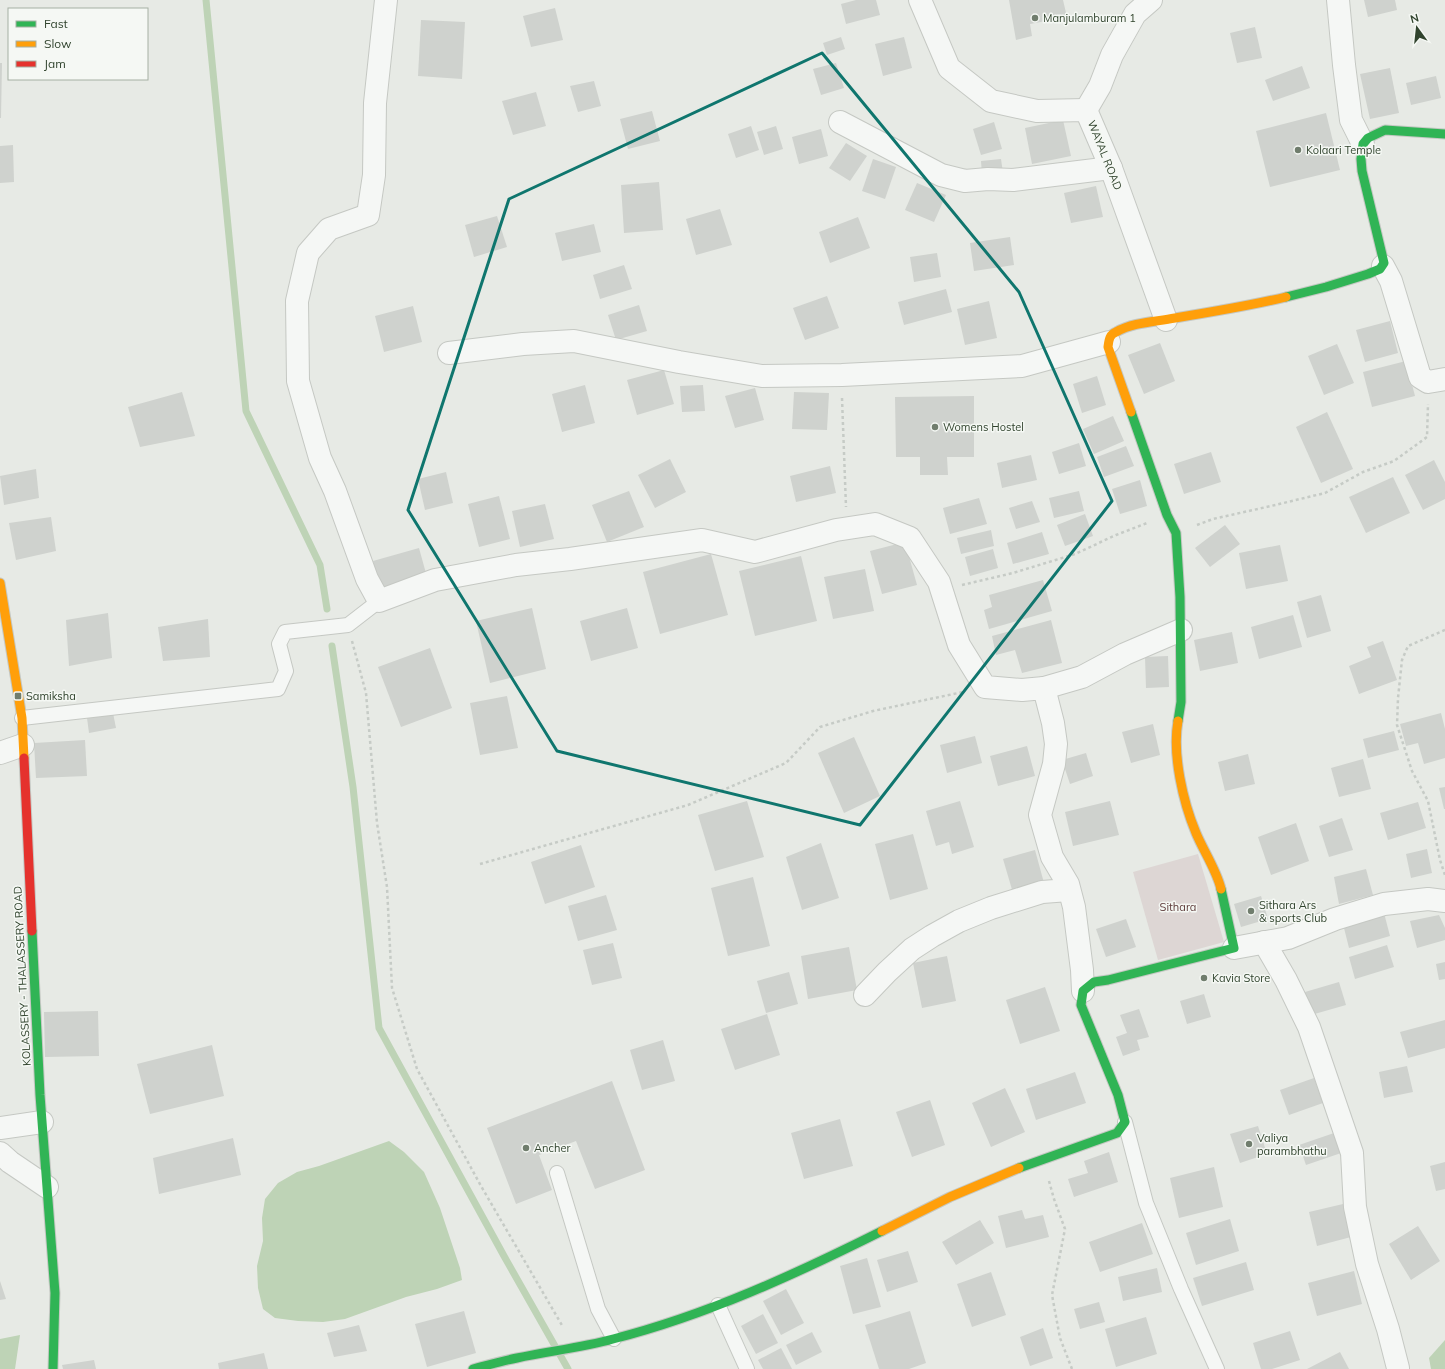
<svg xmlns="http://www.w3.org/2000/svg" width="1445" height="1369" font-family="Mulish,sans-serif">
	<rect width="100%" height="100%" fill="#e7eae5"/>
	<polygon fill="#ddd6d4" points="1198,854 1224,942 1158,960 1133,872"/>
	<g fill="#bed3b6">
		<polygon points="389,1141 404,1152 424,1172 440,1208 460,1268 462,1280 437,1289 406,1297 345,1319 323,1322 298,1321 275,1318 263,1309 258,1288 257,1266 263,1241 262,1218 265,1199 278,1183 297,1172 319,1166"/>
		<polygon points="20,1335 15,1369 0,1369 0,1339"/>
		<polygon points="1445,1340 1445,1369 1431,1369 1429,1358"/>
	</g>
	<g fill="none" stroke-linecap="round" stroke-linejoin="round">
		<g stroke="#bed3b6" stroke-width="7">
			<polyline points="206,0 246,411 320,565 327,609"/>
			<polyline points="332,646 353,787 379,1028 504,1256 568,1369"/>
		</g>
	</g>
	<g fill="#cfd2ce">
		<polygon points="856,0 876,0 880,15 846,24 841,4"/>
		<polygon points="1009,0 1063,0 1067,17 1030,24 1032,36 1016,40"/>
		<polygon points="1364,0 1395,0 1397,10 1368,17"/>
		<polygon points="555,8 563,40 531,47 523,16"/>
		<polygon points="421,20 465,22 462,79 418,76"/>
		<polygon points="1255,27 1262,58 1237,63 1230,33"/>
		<polygon points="841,37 845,49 827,55 823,43"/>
		<polygon points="904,37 912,68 883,76 875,44"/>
		<polygon points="0,63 2,63 1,118 0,118"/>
		<polygon points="836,63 844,88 821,95 813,69"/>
		<polygon points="1302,66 1310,88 1273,101 1265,80"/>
		<polygon points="1390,68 1399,113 1370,119 1360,74"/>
		<polygon points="1436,76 1441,98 1411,105 1406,83"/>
		<polygon points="594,81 601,106 578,112 570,86"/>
		<polygon points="536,92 546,126 513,135 502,101"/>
		<polygon points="652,111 660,141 628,149 620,119"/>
		<polygon points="1326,113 1340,170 1270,187 1256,131"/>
		<polygon points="1063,120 1071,156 1032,164 1025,128"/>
		<polygon points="994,122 1002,149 981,155 973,129"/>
		<polygon points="751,126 759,150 736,158 728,134"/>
		<polygon points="776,126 783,149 764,155 757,132"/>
		<polygon points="821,129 828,156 799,164 792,137"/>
		<polygon points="846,143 867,156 850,181 829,168"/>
		<polygon points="13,145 14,182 0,183 0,146"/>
		<polygon points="873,159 896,167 885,199 862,191"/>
		<polygon points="1001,159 1003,173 982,175 981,161"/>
		<polygon points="659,182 663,230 624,233 621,185"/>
		<polygon points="917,183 946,195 934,222 905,210"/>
		<polygon points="1096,186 1103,217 1071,223 1064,193"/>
		<polygon points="720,209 732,245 696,255 686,219"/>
		<polygon points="497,216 507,247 474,257 465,225"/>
		<polygon points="858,217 870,248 830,263 819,232"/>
		<polygon points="594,224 601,252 562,261 555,233"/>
		<polygon points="1010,237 1014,265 974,271 970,243"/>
		<polygon points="937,253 941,277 914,282 910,257"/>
		<polygon points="624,265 632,289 600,299 593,275"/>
		<polygon points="946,289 952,312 904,325 898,302"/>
		<polygon points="827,296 839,328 805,340 793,308"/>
		<polygon points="989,301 997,338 965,345 957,309"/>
		<polygon points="639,305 647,331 616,340 608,315"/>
		<polygon points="413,306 422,342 384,352 375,316"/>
		<polygon points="1390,321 1398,353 1365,362 1356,330"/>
		<polygon points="1160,343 1175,381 1144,394 1128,355"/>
		<polygon points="1337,344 1354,383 1324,395 1308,356"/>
		<polygon points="1406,361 1415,396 1372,407 1363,372"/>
		<polygon points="664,370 674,404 637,415 627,380"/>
		<polygon points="1097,376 1106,405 1082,413 1073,384"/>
		<polygon points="585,385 595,423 562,432 552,394"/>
		<polygon points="703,385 705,411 682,412 680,386"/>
		<polygon points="755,388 764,420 735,428 725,396"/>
		<polygon points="182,392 195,436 140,447 128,407"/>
		<polygon points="794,392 829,393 827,430 792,429"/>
		<polygon points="974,396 974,457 947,457 948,475 920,475 920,457 896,457 895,397"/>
		<polygon points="1327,412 1353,469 1321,483 1296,427"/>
		<polygon points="1113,416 1124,441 1094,454 1083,429"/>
		<polygon points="1079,443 1086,466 1059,474 1052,452"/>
		<polygon points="1126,446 1134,466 1104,477 1097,457"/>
		<polygon points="1211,452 1221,482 1184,494 1174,464"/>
		<polygon points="1031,455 1037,480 1002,488 997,463"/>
		<polygon points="670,459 686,492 655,508 638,475"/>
		<polygon points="1434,460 1445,482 1445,499 1423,510 1405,475"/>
		<polygon points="830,466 836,493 796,502 790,476"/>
		<polygon points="36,469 39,498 4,505 0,476"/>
		<polygon points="446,472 453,503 425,510 418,479"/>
		<polygon points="1393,477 1410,513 1366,533 1349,497"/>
		<polygon points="1140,480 1147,506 1120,514 1112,489"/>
		<polygon points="629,491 644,527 607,542 592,505"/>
		<polygon points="1079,491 1084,511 1054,518 1049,498"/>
		<polygon points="499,496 510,539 479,547 468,504"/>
		<polygon points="979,498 987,524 950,534 943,508"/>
		<polygon points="1032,501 1040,522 1016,529 1009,508"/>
		<polygon points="545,504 554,539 520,547 512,511"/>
		<polygon points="1085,514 1093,536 1065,546 1057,525"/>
		<polygon points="51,517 56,551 16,560 9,523"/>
		<polygon points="1225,525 1240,544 1210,567 1195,548"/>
		<polygon points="991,530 994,546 961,554 957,538"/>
		<polygon points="1042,532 1049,554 1013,564 1007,543"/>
		<polygon points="905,542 917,585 882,594 870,551"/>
		<polygon points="1280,545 1288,581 1246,589 1239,553"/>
		<polygon points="419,548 427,577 381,590 373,561"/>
		<polygon points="993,549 998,568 970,576 965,557"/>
		<polygon points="711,554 728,615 660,634 643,572"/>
		<polygon points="801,556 817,621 755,636 739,571"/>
		<polygon points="865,569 874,611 833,619 824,577"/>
		<polygon points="1043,580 1052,611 989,629 984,610 992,607 989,595"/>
		<polygon points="1321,595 1331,631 1307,638 1297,602"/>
		<polygon points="532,608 546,669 490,683 476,621"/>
		<polygon points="627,608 638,648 591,661 580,621"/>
		<polygon points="108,613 112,658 69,666 66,620"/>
		<polygon points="1293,615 1302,647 1259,659 1251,627"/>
		<polygon points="208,619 210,657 163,661 158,627"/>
		<polygon points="1051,620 1062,663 1022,673 1015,650 996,655 992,636"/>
		<polygon points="1232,632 1238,663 1200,671 1194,640"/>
		<polygon points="1383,641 1397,680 1359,694 1349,666 1371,657 1367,647"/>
		<polygon points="430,648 452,708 401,727 378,667"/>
		<polygon points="1168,656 1169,687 1146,688 1145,657"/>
		<polygon points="507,696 518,748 480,755 470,703"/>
		<polygon points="113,713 116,728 89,733 87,718"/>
		<polygon points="1441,713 1445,729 1445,758 1424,764 1418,743 1406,746 1400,724"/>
		<polygon points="1153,724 1160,755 1131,763 1122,732"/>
		<polygon points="1394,731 1399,750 1368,758 1363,739"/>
		<polygon points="975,736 982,763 947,773 940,745"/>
		<polygon points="854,737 880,796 844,813 818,753"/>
		<polygon points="85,740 87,776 36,778 34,743"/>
		<polygon points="1027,746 1035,776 998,786 990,756"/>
		<polygon points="1086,753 1093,776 1070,784 1062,760"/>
		<polygon points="1248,754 1255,784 1225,791 1218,762"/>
		<polygon points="1363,759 1371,789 1339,797 1331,768"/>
		<polygon points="1445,787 1445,809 1444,809 1439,788"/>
		<polygon points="747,801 764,857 715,871 698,815"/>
		<polygon points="960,801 974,847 952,854 949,842 936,846 926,811"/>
		<polygon points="1110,801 1119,835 1073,846 1065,812"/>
		<polygon points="1418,802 1426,828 1388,840 1380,813"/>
		<polygon points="1342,818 1353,850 1329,857 1319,826"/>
		<polygon points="1296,823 1309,861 1271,875 1258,837"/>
		<polygon points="913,834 928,889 890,900 875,844"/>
		<polygon points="821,843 839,898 802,910 786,857"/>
		<polygon points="581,845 595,887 545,904 531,862"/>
		<polygon points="1427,849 1432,873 1411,878 1406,854"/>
		<polygon points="1035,850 1044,883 1013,893 1003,859"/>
		<polygon points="1366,869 1373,895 1339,904 1334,877"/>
		<polygon points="753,877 770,946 728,956 711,888"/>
		<polygon points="606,895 617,930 578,941 568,906"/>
		<polygon points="1261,896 1268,919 1241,927 1234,904"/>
		<polygon points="1384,913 1390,936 1349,948 1343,924"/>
		<polygon points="1439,915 1445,928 1445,940 1417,948 1410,921"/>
		<polygon points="1126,919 1136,947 1106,957 1096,929"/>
		<polygon points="613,943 622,978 592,985 583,950"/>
		<polygon points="1387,945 1394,967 1355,979 1349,957"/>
		<polygon points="849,947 857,990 808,999 801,956"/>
		<polygon points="947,956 956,1001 922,1008 913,963"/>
		<polygon points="1445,962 1445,979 1439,980 1436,964"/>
		<polygon points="789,972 798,1004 766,1013 757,981"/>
		<polygon points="1339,982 1346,1005 1311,1015 1305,992"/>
		<polygon points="1045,987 1060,1031 1020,1044 1006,1000"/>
		<polygon points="1204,994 1211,1017 1187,1024 1180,1001"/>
		<polygon points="1139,1009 1149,1037 1137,1040 1140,1050 1123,1056 1116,1037 1127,1033 1120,1015"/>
		<polygon points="98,1011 99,1056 45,1057 44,1012"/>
		<polygon points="767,1014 780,1055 735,1070 721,1029"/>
		<polygon points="1445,1020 1445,1048 1408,1058 1400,1032"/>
		<polygon points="663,1040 675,1081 642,1090 630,1050"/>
		<polygon points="212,1045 224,1096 150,1114 137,1064"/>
		<polygon points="1407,1066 1413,1092 1384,1098 1379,1072"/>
		<polygon points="1075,1072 1086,1103 1036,1120 1026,1089"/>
		<polygon points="1314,1078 1323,1103 1289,1115 1280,1090"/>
		<polygon points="612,1081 645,1170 595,1189 576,1141 539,1155 552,1190 516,1204 487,1128"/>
		<polygon points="1005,1088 1025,1132 991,1147 972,1103"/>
		<polygon points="930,1100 945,1145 912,1157 896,1112"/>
		<polygon points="840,1119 853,1166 804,1179 791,1133"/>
		<polygon points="1258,1126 1267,1154 1240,1163 1230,1134"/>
		<polygon points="1337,1132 1344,1152 1306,1165 1299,1145"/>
		<polygon points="233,1138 241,1175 159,1194 153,1158"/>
		<polygon points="1109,1152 1118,1182 1074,1197 1068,1179 1088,1173 1084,1161"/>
		<polygon points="1445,1162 1445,1189 1436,1191 1430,1166"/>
		<polygon points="1214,1167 1223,1207 1179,1218 1170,1178"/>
		<polygon points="1343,1204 1351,1237 1317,1246 1309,1212"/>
		<polygon points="1022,1210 1025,1219 1043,1215 1049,1237 1006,1248 998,1216"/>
		<polygon points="1230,1219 1239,1251 1196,1265 1186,1233"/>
		<polygon points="980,1220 994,1243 956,1265 942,1242"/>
		<polygon points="1142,1223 1153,1254 1100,1272 1089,1242"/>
		<polygon points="1418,1226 1440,1261 1411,1280 1389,1244"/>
		<polygon points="908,1251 918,1282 887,1292 877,1260"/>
		<polygon points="867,1258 881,1307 853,1314 840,1266"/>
		<polygon points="1246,1262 1254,1290 1202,1306 1193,1278"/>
		<polygon points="1157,1268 1162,1292 1123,1301 1118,1277"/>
		<polygon points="1354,1271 1362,1304 1317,1316 1308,1283"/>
		<polygon points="991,1272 1006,1315 972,1327 957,1284"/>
		<polygon points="0,1281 6,1299 0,1300"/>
		<polygon points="786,1289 804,1323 781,1335 763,1301"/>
		<polygon points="1099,1302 1105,1322 1080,1329 1074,1309"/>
		<polygon points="464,1311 476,1353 427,1367 415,1324"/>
		<polygon points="910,1311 926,1363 909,1369 879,1369 865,1325"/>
		<polygon points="763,1314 778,1343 756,1354 741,1326"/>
		<polygon points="1146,1317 1157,1354 1116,1367 1105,1329"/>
		<polygon points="359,1325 367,1351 334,1357 327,1333"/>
		<polygon points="1043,1328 1053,1358 1030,1366 1020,1337"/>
		<polygon points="1290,1331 1300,1360 1272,1369 1261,1369 1253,1343"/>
		<polygon points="812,1332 822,1352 796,1365 786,1345"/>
		<polygon points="781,1348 792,1369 763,1369 758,1360"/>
		<polygon points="1340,1352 1349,1369 1307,1369"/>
		<polygon points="264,1353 268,1369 219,1369 218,1363"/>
		<polygon points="94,1360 96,1369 63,1369 62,1365"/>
	</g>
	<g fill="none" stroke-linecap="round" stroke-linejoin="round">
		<g stroke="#c5c8c3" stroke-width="16">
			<g id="lane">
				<polyline points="22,718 278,689 286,671 279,644 285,632 348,625 379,601"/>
				<polyline points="1125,1122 1146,1203 1181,1289 1217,1369"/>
				<polyline points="557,1173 598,1309 614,1339"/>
				<polyline points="718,1305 747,1369"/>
			</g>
		</g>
		<g stroke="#c5c8c3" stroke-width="24">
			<g id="street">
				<polyline points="386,0 375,103 374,175 368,215 329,229 308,253 297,301 298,381 320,458 335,491 367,579 379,601 435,580 516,565 570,559 702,540 755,552 836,530 875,524 910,538 939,582 959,645 985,687 1022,690 1044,688 1053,723 1056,744 1054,764 1040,815 1052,857 1068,884 1074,907 1082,970 1083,991"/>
				<polyline points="920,0 949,68 991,101 1037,111 1086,110 1111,168 1166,320"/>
				<polyline points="1338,0 1344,65 1351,120 1363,144"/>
				<polyline points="1086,110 1100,86 1112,55 1135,14 1151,0"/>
				<polyline points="840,122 941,175 965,181 988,179 1013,180 1111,168"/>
				<polyline points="1383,266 1391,281 1420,377 1428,382 1445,379"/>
				<polyline points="449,353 523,344 574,341 679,362 762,376 842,375 1022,366 1109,342"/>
				<polyline points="1044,688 1082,677 1125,654 1181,630"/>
				<polyline points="0,753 23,745"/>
				<polyline points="1264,942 1286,980 1309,1027 1352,1153 1355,1207 1367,1264 1388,1329 1398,1368"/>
				<polyline points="1234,948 1288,938 1335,919 1384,904 1428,899 1445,901"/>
				<polyline points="865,995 887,972 912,949 932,936 959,921 991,908 1042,892 1069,890"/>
				<polyline points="0,1128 42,1122"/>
				<polyline points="0,1153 10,1162 47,1187"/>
			</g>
		</g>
		<g stroke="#c5c8c3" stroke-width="11">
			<g id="fast">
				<polyline points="1286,297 1326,287 1368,274 1380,269 1384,263 1362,171 1361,159 1363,144 1368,138 1385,130 1445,134"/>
				<polyline points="1131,412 1167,515 1176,533 1180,597 1181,702 1178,721"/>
				<polyline points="32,931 40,1095 55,1293 53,1369"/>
				<polyline points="1019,1168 1117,1133 1125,1122 1118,1095 1081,1005 1083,991 1094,982 1108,980 1234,948 1221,889"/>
				<path d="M473,1369C488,1365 502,1361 517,1358C549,1351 581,1348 613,1339C707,1315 796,1274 882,1231"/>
			</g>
		</g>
		<g stroke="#c5c8c3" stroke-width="11">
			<g id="slow">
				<path d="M1131,412L1108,347C1109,340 1109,335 1116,332C1134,322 1155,322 1175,318C1212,312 1249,306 1286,297"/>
				<polyline points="0,583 22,718 24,758"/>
				<path d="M1178,721C1172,754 1183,802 1196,833C1203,850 1217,871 1221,889"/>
				<polyline points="882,1231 950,1197 1019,1168"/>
			</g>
		</g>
		<g stroke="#c5c8c3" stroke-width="11">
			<polyline id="jam" points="24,758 32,931"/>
		</g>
		<g stroke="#c6cbc6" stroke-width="2.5" stroke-dasharray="3 3" stroke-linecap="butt">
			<polyline points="842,398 846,507"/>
			<polyline points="1197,525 1213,519 1271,506 1325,493 1363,472 1394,461 1427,437 1428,404"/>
			<polyline points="962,585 1013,573 1075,554 1116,535 1147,523"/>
			<polyline points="1445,630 1408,646 1402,660 1398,698 1397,725 1412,771 1428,801 1440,860 1445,875"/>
			<polyline points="352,641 366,693 377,823 387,887 392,988 417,1069 481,1186 563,1327"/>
			<polyline points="480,864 688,805 786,763 820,727 873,711 963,692"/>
			<polyline points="1049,1181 1054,1199 1065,1229 1052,1295 1060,1338 1072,1369"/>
		</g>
		<use href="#lane" stroke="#f5f7f5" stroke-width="14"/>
		<use href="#street" stroke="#f5f7f5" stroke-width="22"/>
		<use href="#fast" stroke="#30b455" stroke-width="9"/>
		<use href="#slow" stroke="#ff9f0a" stroke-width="9"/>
		<use href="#jam" stroke="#e5322d" stroke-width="9"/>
	</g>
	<path fill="none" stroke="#0f766e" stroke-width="3" stroke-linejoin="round" d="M822,53L1019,292L1112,501L860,825L557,751L408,510L509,199Z"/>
	<g fill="#707d6d" stroke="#f5f8f4" stroke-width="1.5">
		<circle cx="1035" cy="18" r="4"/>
		<circle cx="1298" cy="150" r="4"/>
		<circle cx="935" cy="427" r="4"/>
		<rect x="14" y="692" width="8" height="8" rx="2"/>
		<circle cx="1251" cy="911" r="4"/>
		<circle cx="1204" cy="978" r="4"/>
		<circle cx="1249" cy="1144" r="4"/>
		<circle cx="526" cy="1148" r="4"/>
	</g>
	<g text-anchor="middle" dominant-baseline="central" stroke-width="3" stroke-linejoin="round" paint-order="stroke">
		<g font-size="11" fill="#30432d" stroke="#f5f8f4" text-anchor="start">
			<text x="1043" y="18">Manjulamburam 1</text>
			<text x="1306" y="150">Kolaari Temple</text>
			<text x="943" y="427">Womens Hostel</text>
			<text x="26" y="696">Samiksha</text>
			<text x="1259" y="905">Sithara Ars<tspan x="1259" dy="13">&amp; sports Club</tspan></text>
			<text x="1212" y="978">Kavia Store</text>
			<text x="1257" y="1138">Valiya<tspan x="1257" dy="13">parambhathu</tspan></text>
			<text x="534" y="1148">Ancher</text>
		</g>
		<g font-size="11" fill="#30432d" stroke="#f5f8f4">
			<text transform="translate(1105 155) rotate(68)">WAYAL ROAD</text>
			<text transform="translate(22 976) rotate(-93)">KOLASSERY - THALASSERY ROAD</text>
		</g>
		<g font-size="11" fill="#5e3c3b" stroke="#f5f8f4">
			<text x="1178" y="907">Sithara</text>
		</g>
	</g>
	<rect x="8" y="8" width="140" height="72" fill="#f5f8f4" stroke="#a6b0a4"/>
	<rect x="16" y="21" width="20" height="6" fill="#30b455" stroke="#a6b0a4"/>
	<text x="44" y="28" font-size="12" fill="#30432d">Fast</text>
	<rect x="16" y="41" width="20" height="6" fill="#ff9f0a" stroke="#a6b0a4"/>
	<text x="44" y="48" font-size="12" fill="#30432d">Slow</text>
	<rect x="16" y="61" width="20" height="6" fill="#e5322d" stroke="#a6b0a4"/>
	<text x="44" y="68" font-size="12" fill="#30432d">Jam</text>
	<g transform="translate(1417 28) rotate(345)" stroke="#f5f8f4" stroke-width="3" paint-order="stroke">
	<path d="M0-3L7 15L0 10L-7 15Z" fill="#30432d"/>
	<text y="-6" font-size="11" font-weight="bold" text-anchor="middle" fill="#30432d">N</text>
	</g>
</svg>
